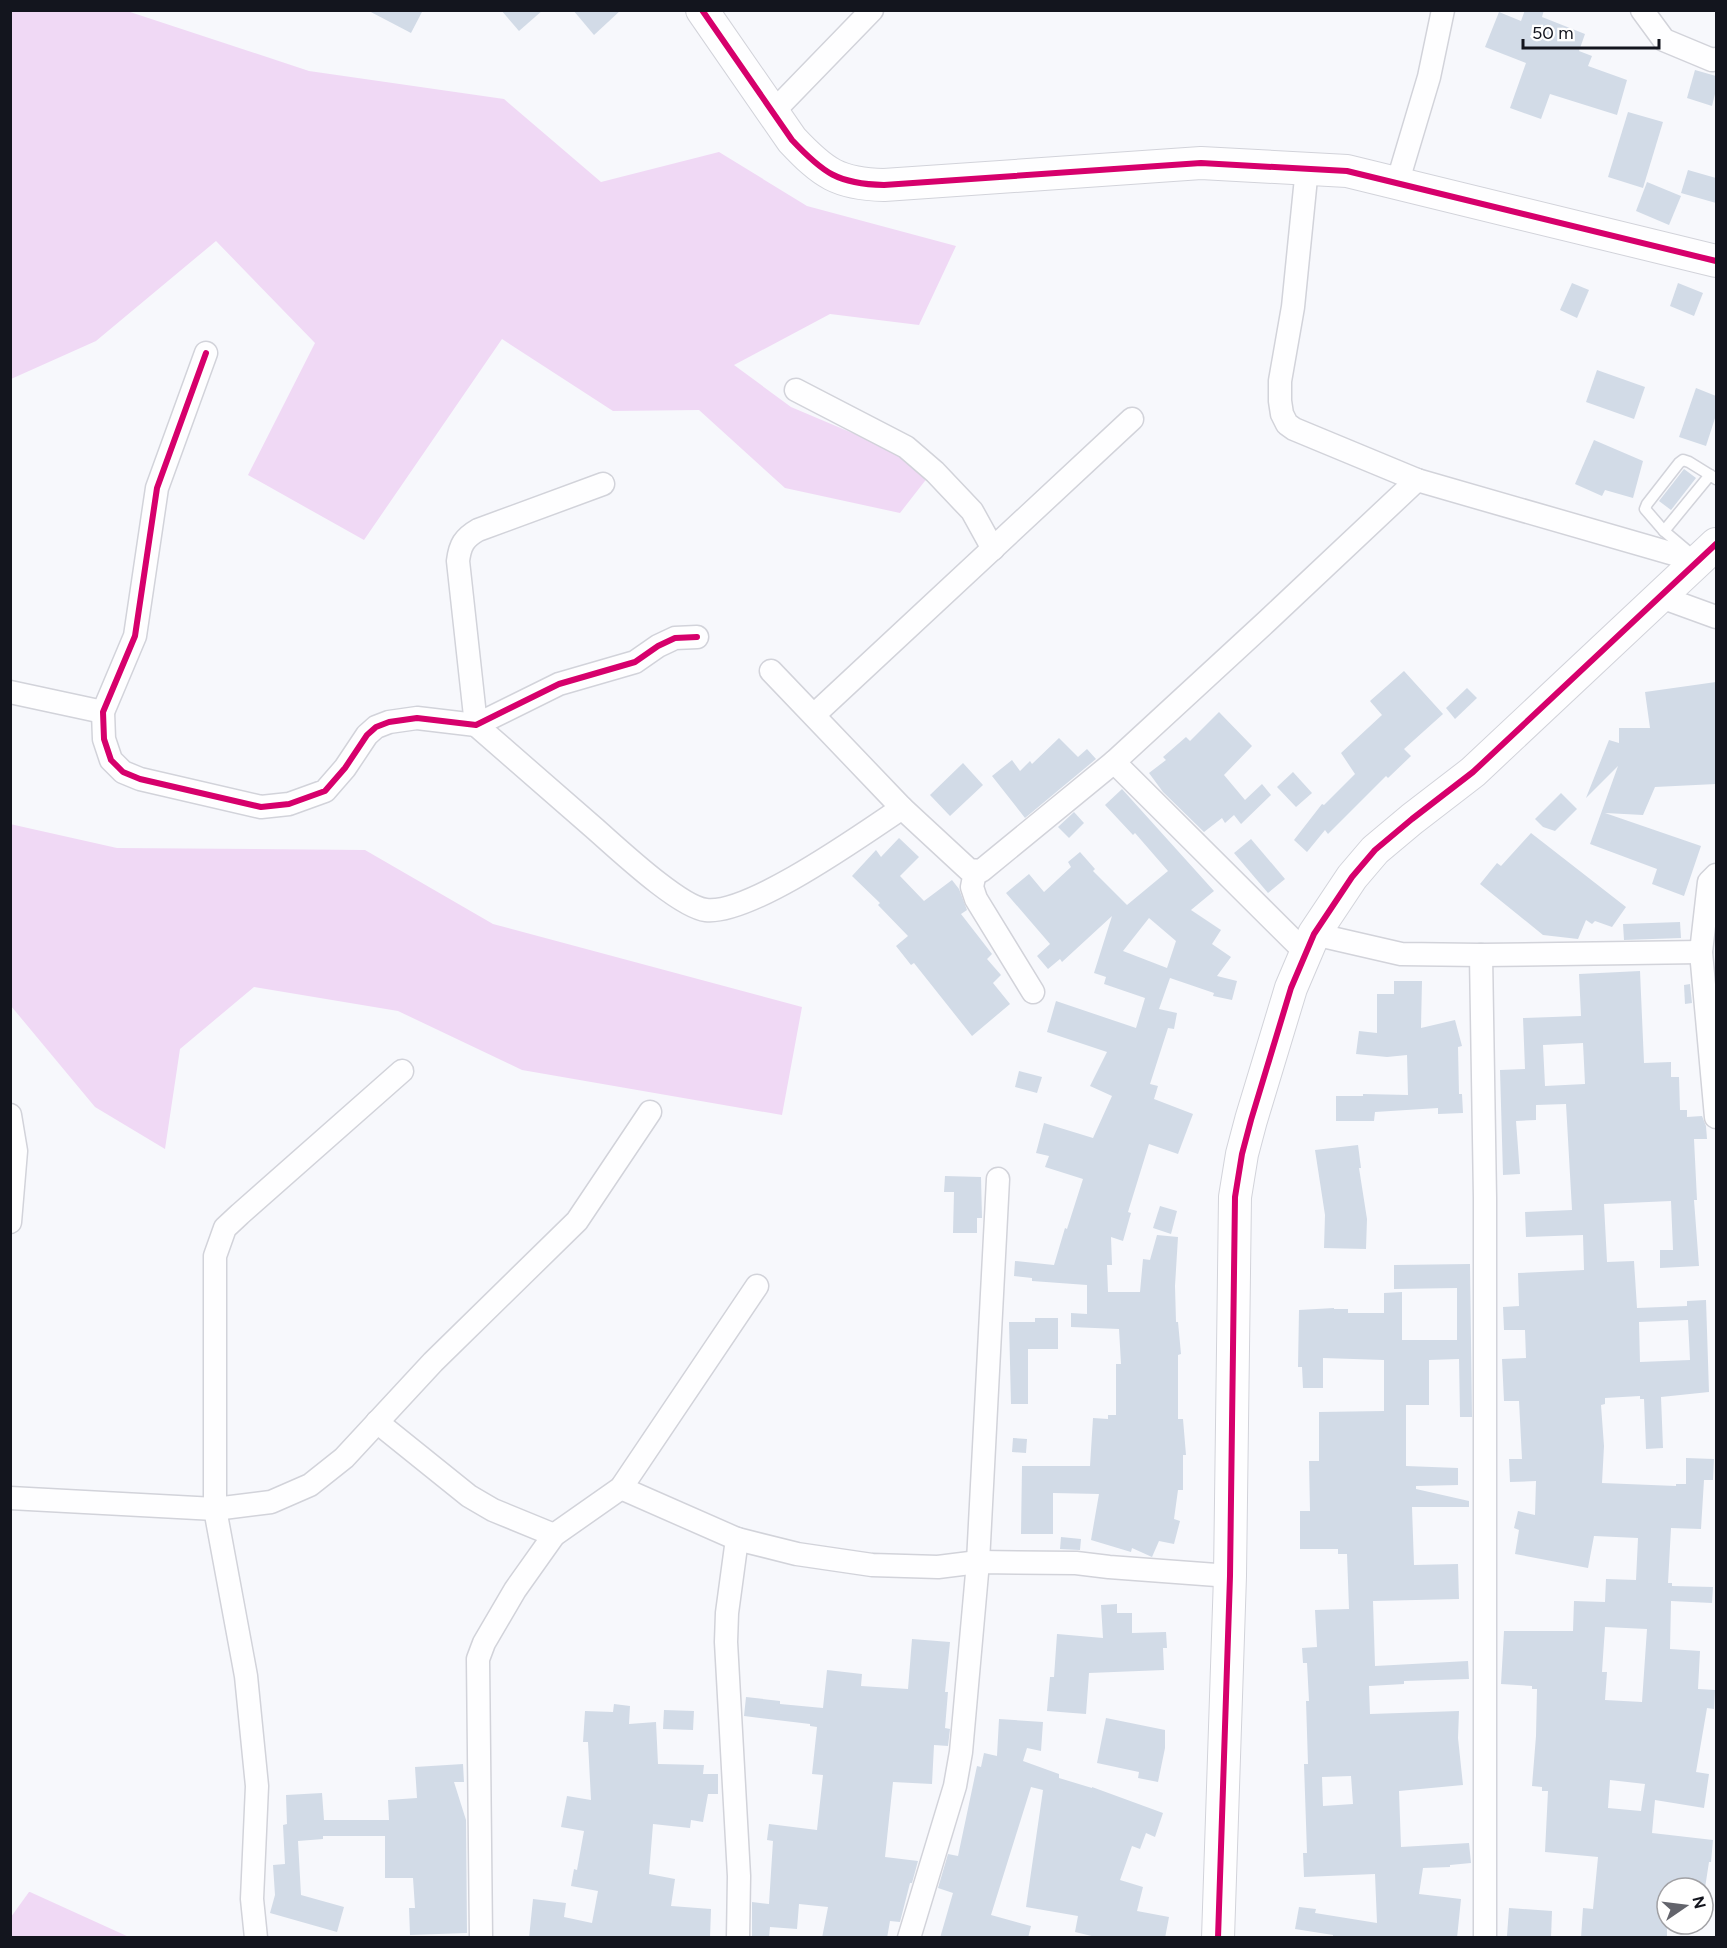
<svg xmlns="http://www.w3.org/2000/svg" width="1727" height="1948" font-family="Figtree,sans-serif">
	<rect width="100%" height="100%" fill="#f7f8fc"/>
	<g fill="#f0d9f5">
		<polygon points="10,11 127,11 309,71 504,99 601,182 719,152 807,206 956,246 919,325 830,314 734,365 791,407 935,468 900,513 785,488 699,410 613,411 502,339 364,540 248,475 315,343 216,241 96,341 11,379"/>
		<polygon points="10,824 117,848 365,850 493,924 802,1007 782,1115 522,1070 398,1011 254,987 180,1049 165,1149 95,1107 11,1006"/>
		<polygon points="29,1892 30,1892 129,1937 11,1937 11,1917"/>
	</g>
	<g fill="#d2dbe7" fill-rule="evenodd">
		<polygon points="367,10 423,10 411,33"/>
		<polygon points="501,10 543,10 519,31"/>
		<polygon points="573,10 621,10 594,35"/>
		<polygon points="1525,10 1544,10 1542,17 1585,34 1579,51 1592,56 1588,66 1627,80 1617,115 1550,94 1541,119 1510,108 1526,63 1485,47 1499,12 1521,21"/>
		<polygon points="1695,70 1716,76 1716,90 1712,106 1687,98"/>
		<polygon points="1628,112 1663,122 1643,188 1608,177"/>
		<polygon points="1688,170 1716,178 1716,203 1681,193"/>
		<polygon points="1647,182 1681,196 1669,225 1636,211"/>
		<polygon points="1572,283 1589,290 1577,318 1560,310"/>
		<polygon points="1678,283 1703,293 1694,316 1670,306"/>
		<polygon points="1597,370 1645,387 1634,419 1586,402"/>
		<polygon points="1696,388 1716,396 1716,415 1706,446 1679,437"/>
		<polygon points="1594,440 1643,461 1633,498 1605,490 1602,496 1575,484"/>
		<polygon points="1684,469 1696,478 1671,510 1659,501"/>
		<polygon points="1404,671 1443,714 1404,749 1411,756 1388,778 1386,776 1328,834 1325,830 1307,852 1294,840 1322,804 1324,805 1355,774 1341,753 1382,715 1370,701"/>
		<polygon points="1716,682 1716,784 1655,787 1643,815 1605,813 1701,846 1684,896 1652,884 1657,869 1590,844 1618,766 1586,798 1609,740 1619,743 1619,728 1650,728 1645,692"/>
		<polygon points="1467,688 1477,698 1455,719 1446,708"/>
		<polygon points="1219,712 1252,746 1224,775 1245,800 1262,784 1271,795 1241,824 1234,815 1225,823 1222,818 1204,832 1163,792 1149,773 1166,760 1163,757 1186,737 1190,741"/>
		<polygon points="1059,738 1078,757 1087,749 1096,759 1025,818 992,776 1012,760 1020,771 1030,761 1032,764"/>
		<polygon points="963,763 983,785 950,816 930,795"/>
		<polygon points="1293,772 1312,793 1296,807 1277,787"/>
		<path d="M1122,789L1214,891L1191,910L1221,930L1212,944L1231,957L1217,976L1237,981L1232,1000L1213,996L1214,993L1170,978L1159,1009L1177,1013L1174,1029L1168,1028L1150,1084L1158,1086L1154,1099L1193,1114L1178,1154L1149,1144L1128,1212L1131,1213L1123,1241L1111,1237L1112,1265H1107L1108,1292H1140L1143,1259L1150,1260L1157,1235L1178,1237L1175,1286L1176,1322H1178L1181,1354L1178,1355V1419H1183L1186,1455H1183V1490H1178L1174,1519L1180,1521L1174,1544L1159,1541L1152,1557L1132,1548L1131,1552L1091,1540L1099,1494L1053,1493V1534H1021L1022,1466H1090L1093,1418L1108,1419V1415H1116V1364H1121L1119,1329L1071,1327V1313L1087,1314V1285L1032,1281V1278L1014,1276L1015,1261L1054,1265L1065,1228L1067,1229L1083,1179L1045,1167L1049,1156L1036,1153L1044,1123L1093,1138L1112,1096L1090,1086L1107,1052L1047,1032L1056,1001L1136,1028L1145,998L1104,984L1106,977L1094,973L1112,916L1062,962L1060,959L1048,969L1037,956L1050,944L1006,893L1029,874L1044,892L1071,867L1068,862L1080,852L1095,869L1093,871L1127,905L1168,871L1135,833L1133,835L1105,805ZM1149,918L1176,941L1167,968L1123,951Z"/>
		<polygon points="1561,793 1577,809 1555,831 1543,827 1535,819"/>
		<polygon points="1074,812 1084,823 1069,838 1058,827"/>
		<polygon points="1531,833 1626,907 1612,927 1595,921 1592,924 1586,920 1578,939 1543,935 1480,884 1497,863 1501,866"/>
		<polygon points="899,838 919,857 900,876 924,901 952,880 959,889 967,910 961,914 992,954 987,959 1001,975 993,983 1010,1004 972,1036 914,963 911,965 896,946 908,936 878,905 880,903 852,876 876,850 881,857"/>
		<polygon points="1251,839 1285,879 1268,893 1234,853"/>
		<polygon points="1680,922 1681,938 1624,940 1623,924"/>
		<path d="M1640,971L1644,1063L1671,1062V1077H1679L1680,1110H1687V1117L1702,1116L1706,1126L1707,1139H1694L1697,1200H1694L1699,1266L1660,1268V1250H1673L1671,1201L1604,1204L1607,1262L1634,1261L1637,1308L1687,1306V1301L1706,1300L1709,1392L1661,1397L1663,1448L1646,1449L1644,1399H1640V1396L1605,1398V1404L1601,1405L1604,1446L1602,1483L1676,1486V1484H1686V1458L1714,1459L1713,1480H1704L1701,1529L1671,1528L1668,1583H1672V1586L1713,1587L1712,1603L1671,1601L1670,1649L1700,1651L1698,1689L1715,1690L1714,1709L1707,1708L1696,1772L1709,1774L1704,1808L1655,1800L1652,1833L1713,1840L1711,1862H1709L1705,1888H1667V1938H1581L1583,1908L1593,1909L1598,1857L1545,1852L1548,1791H1542V1787L1532,1786L1536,1736L1537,1689H1532V1686L1501,1684L1504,1631H1573L1574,1601L1605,1602L1606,1579L1636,1580L1638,1538L1594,1536L1588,1568L1515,1554L1519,1530L1514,1528L1518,1511L1535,1515L1536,1481L1510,1482L1509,1459H1522L1519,1401H1504L1502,1359L1526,1358L1525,1330H1504L1503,1307L1519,1306L1518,1273L1584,1270L1583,1235L1526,1237L1525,1212L1572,1210L1566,1104L1536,1105V1120L1516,1121L1520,1174L1503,1175L1500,1070L1525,1069L1523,1018L1581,1016L1579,974ZM1583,1043L1585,1084L1545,1086L1543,1045ZM1688,1320L1690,1360L1640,1362L1639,1322ZM1605,1627L1647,1629L1642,1702L1605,1700L1607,1672H1602ZM1610,1780L1645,1784L1641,1811L1608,1808Z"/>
		<polygon points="1394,981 1422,981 1421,1028 1455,1020 1462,1046 1458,1047 1459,1094 1462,1094 1463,1113 1438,1114 1438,1108 1375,1112 1374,1121 1336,1121 1336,1096 1363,1096 1363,1094 1408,1095 1407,1055 1387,1057 1356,1054 1359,1031 1377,1033 1377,994 1394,994"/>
		<polygon points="1690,984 1692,1003 1685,1004 1684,985"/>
		<polygon points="1019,1071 1042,1077 1037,1093 1015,1087"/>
		<polygon points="1358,1145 1361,1168 1359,1168 1367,1219 1366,1249 1324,1248 1325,1215 1315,1150"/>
		<polygon points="945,1176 981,1177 982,1218 977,1218 977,1233 953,1233 954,1192 944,1192"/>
		<polygon points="1160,1206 1177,1211 1171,1234 1153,1228"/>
		<path d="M1470,1264L1472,1417H1460L1459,1359L1429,1360V1405H1406V1466L1458,1468V1485L1416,1486V1489L1469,1501V1507H1412L1414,1565L1458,1564L1459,1599L1373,1601L1375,1666L1468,1661L1469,1679L1404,1681V1684L1369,1686L1370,1714L1459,1711L1458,1738L1463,1785L1399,1791L1401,1847L1469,1843L1471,1863L1450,1865V1867L1423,1868L1419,1894L1461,1899L1457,1938H1333V1935L1295,1929L1299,1907L1316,1909L1315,1913L1377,1923L1375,1874L1304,1877L1303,1853H1307L1304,1764H1308L1306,1701H1309L1307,1663H1303L1302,1648L1317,1647L1315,1610L1349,1609L1347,1554H1338V1549H1300V1511H1310L1309,1461H1319V1412L1384,1411V1360L1323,1358V1388H1303L1302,1367H1298L1299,1310L1334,1308V1309H1348V1313H1384V1293L1402,1292V1340H1457V1288L1394,1289V1265ZM1351,1776L1353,1804L1323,1806L1322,1777Z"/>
		<polygon points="1035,1318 1058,1318 1058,1349 1028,1349 1028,1404 1011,1404 1009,1322 1035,1322"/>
		<polygon points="1013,1438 1027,1439 1026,1453 1012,1452"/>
		<polygon points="1061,1537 1081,1539 1080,1550 1060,1549"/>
		<polygon points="1117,1604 1117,1613 1132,1613 1132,1633 1166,1632 1167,1648 1163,1648 1164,1670 1089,1673 1086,1714 1047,1711 1050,1677 1054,1677 1057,1634 1103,1638 1101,1605"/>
		<polygon points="912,1639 950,1642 945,1692 948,1692 945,1728 950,1729 948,1746 934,1745 932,1784 893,1782 885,1857 918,1861 912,1883 910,1883 900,1922 890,1921 887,1938 822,1938 828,1907 799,1904 797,1929 770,1927 769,1938 752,1938 752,1902 769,1904 773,1841 767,1840 769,1824 817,1830 823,1775 812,1774 817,1727 810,1726 810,1724 744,1716 746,1697 780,1701 780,1704 823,1708 827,1670 862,1674 861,1686 908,1689"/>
		<polygon points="614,1704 630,1706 629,1724 656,1722 658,1764 704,1765 703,1774 718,1774 718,1794 708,1794 703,1822 691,1820 690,1828 653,1824 649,1874 675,1879 671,1906 711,1909 710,1938 529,1938 533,1899 566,1903 564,1917 592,1923 598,1891 571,1886 574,1869 577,1870 584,1831 561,1827 567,1796 591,1800 588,1742 583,1742 585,1711 613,1712"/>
		<polygon points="664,1710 694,1711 693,1730 663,1729"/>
		<polygon points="1106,1718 1165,1730 1165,1748 1158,1782 1138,1778 1139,1772 1097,1763"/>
		<polygon points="999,1719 1043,1722 1041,1751 1027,1748 1023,1761 1059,1774 1059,1778 1092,1788 1092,1787 1163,1813 1155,1837 1146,1833 1140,1849 1132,1846 1120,1880 1143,1887 1137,1911 1169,1917 1165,1938 1100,1938 1075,1932 1078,1916 1026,1907 1043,1790 1031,1787 991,1915 1031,1926 1028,1938 940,1938 953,1893 938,1888 948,1854 958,1856 977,1766 981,1767 984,1753 997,1756"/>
		<polygon points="463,1764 464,1782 454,1782 466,1820 467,1933 410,1935 409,1908 415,1908 413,1878 385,1878 385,1836 323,1836 323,1839 298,1841 301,1895 344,1907 337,1932 270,1913 275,1895 273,1865 285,1864 283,1825 287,1824 286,1795 322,1793 324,1820 389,1820 388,1800 417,1798 415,1767"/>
		<polygon points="1509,1908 1552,1911 1551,1938 1507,1936"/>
	</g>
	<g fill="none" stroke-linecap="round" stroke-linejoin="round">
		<g stroke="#d2d3da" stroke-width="13">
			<g id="lane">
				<polyline points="1664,531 1645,509 1647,504 1679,463 1683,460 1689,462 1710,475"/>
				<polyline points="1690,553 1664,531 1710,475 1716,479"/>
			</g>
		</g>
		<g stroke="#d2d3da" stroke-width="25">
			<g id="street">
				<polyline points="1642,10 1664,40 1712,60 1716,59"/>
				<polyline points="774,111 872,10"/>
				<polyline points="1307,168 1293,307 1280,381 1280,401 1282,414 1287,424 1294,429 1417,480 1698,561"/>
				<polyline points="1397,184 1429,77 1443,10"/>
				<polyline points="206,353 157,488 135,636 103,712 104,739 111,760 123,772 140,779 261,807 289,804 325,791 345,768 367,735 376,727 389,722 417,718 476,725 559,684 635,662 658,646 675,638 697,637"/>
				<polyline points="796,390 906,447 935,472 972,511 993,549"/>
				<path d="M603,484L478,530C464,538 460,545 458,561L476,725C515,759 554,793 593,827C616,847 679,907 706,910C750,915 863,834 902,808"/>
				<polyline points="1661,597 1716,617"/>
				<polyline points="771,671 902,808 969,870 981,871 1114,762 1266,622 1417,480"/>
				<polyline points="10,692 103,712"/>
				<polyline points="814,715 1132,419"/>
				<polyline points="1114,762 1305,952"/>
				<polyline points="975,872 972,887 976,899 1033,992"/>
				<polyline points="1716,875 1709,882 1701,952 1716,1117"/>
				<polyline points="1314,934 1401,954 1481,955 1701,952"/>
				<polyline points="1481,955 1485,1198 1485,1938"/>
				<polyline points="10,1115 16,1151 10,1222"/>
				<polyline points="377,1422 469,1496 493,1510 554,1535"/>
				<polyline points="621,1488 737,1539 797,1554 872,1565 938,1567 978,1562 1076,1563 1109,1567 1230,1576"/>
				<polyline points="10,1498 215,1509 271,1502 310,1485 344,1458 433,1362 577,1221 650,1112"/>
				<polyline points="737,1539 727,1613 726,1642 739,1876 738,1938"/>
				<polyline points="256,1938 252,1899 257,1786 246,1676 215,1509 215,1256 225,1228 240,1214 402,1071"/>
				<polyline points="481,1938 478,1659 484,1643 515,1590 554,1535 621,1488 757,1286"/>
				<polyline points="909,1938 955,1786 961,1752 978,1562 998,1179"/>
			</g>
		</g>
		<g stroke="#d2d3da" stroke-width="34">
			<g id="secondary">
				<path d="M702,10L792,140C823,173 838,184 884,185L1201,163L1347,171L1716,261"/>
				<polyline points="1218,1938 1230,1576 1235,1197 1242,1154 1251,1120 1291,988 1314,934 1352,877 1375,850 1412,819 1473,772 1716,544"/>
			</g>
		</g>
		<use href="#lane" stroke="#fefeff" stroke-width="10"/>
		<use href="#street" stroke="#fefeff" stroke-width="22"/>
		<use href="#secondary" stroke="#fefeff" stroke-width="32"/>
		<g stroke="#fff" stroke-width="10">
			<g id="cycleway">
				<path d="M702,10L792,140C823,173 838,184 884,185L1201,163L1347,171L1716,261"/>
				<polyline points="206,353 157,488 135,636 103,712 104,739 111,760 123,772 140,779 261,807 289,804 325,791 345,768 367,735 376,727 389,722 417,718 476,725 559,684 635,662 658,646 675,638 697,637"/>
				<polyline points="1218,1938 1230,1576 1235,1197 1242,1154 1251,1120 1291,988 1314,934 1352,877 1375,850 1412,819 1473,772 1716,544"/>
			</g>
		</g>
		<use href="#cycleway" stroke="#d6006c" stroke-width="6"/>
	</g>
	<rect width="1727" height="1948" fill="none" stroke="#13151e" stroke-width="24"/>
	<g transform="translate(1685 1906) rotate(76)"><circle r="28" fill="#ffffff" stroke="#a1a1a5" stroke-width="1.5"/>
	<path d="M0-4.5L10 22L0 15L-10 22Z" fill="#63646c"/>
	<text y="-9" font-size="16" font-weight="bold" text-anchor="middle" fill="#13151e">N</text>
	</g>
	<path d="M1523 39v9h136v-9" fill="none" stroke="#13151e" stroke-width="3"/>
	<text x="1532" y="39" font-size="18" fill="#13151e" stroke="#ffffff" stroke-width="4.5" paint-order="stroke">50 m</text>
</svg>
